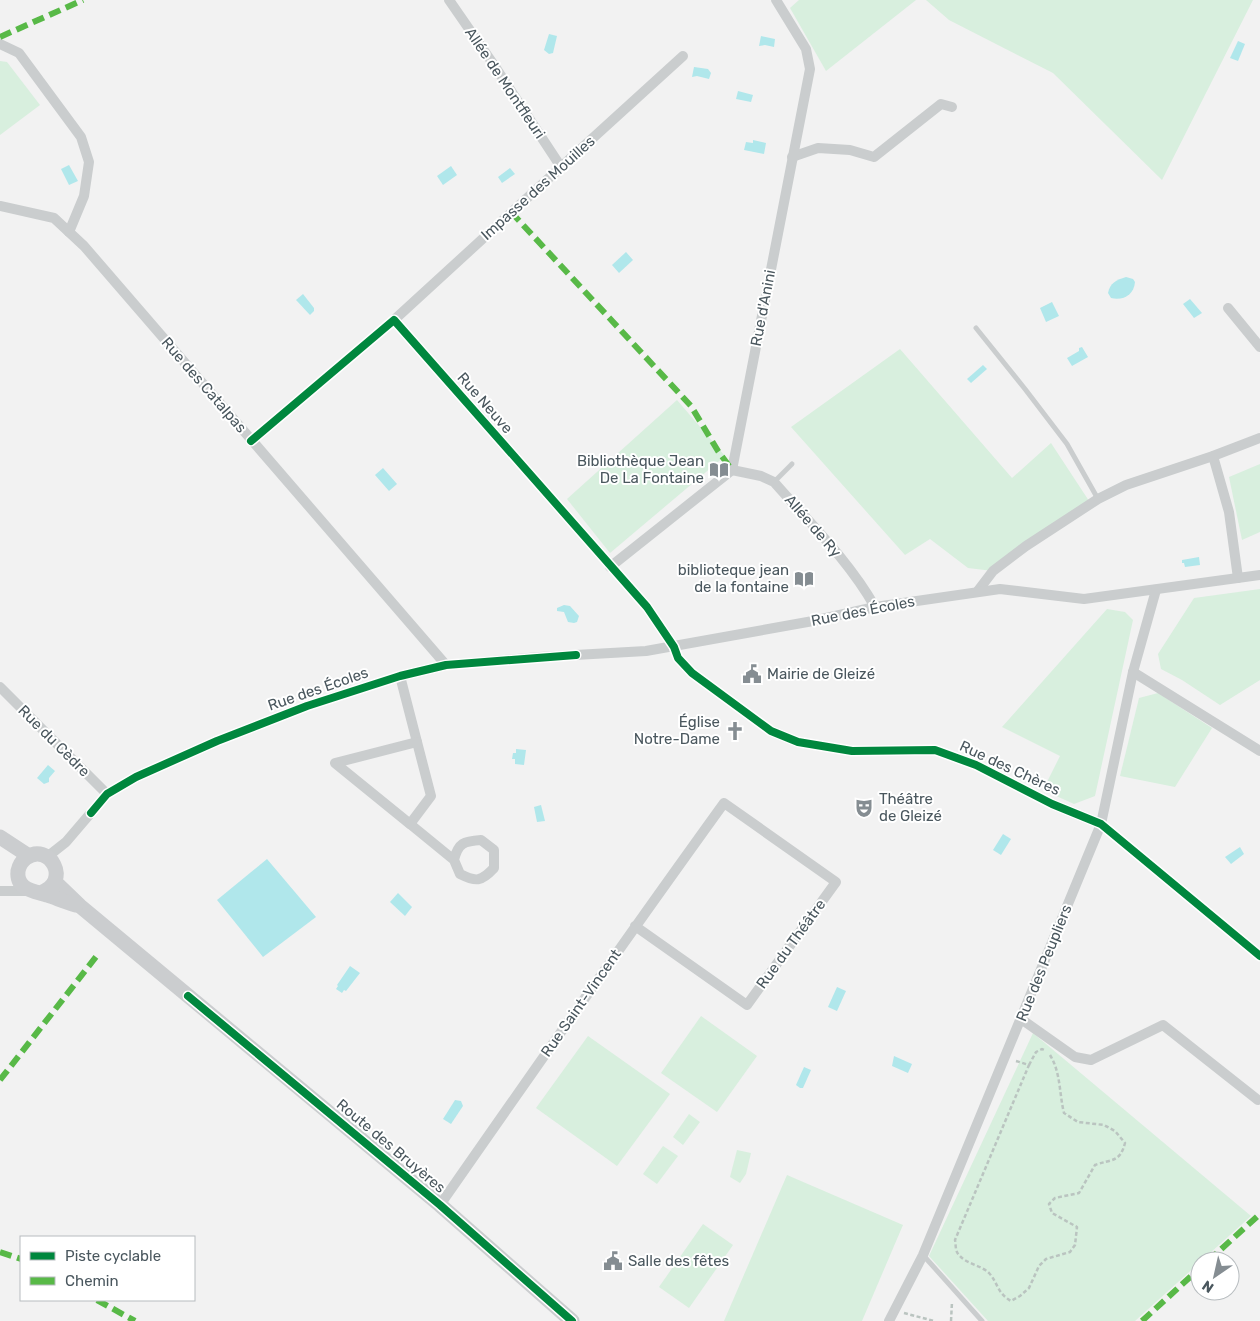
<svg xmlns="http://www.w3.org/2000/svg" width="1260" height="1321" font-family="Rubik,sans-serif">
	<rect width="100%" height="100%" fill="#f2f2f2"/>
	<g fill="#d8efde">
		<polygon points="799,0 916,0 826,71 790,8"/>
		<polygon points="926,0 1253,0 1162,180 1053,73 949,20"/>
		<polygon points="0,61 7,62 40,105 0,135"/>
		<polygon points="900,349 1012,478 1051,443 1091,504 993,571 968,568 930,539 905,555 791,427"/>
		<polygon points="677,400 725,456 610,553 567,499"/>
		<polygon points="1260,464 1260,532 1242,540 1229,477"/>
		<polygon points="1260,589 1260,680 1220,705 1182,680 1161,669 1158,654 1194,598"/>
		<polygon points="1107,609 1125,612 1133,620 1095,796 1074,804 1043,790 1060,756 1002,727"/>
		<polygon points="1158,693 1212,728 1175,787 1120,776 1139,698"/>
		<polygon points="701,1016 757,1056 717,1112 661,1073"/>
		<polygon points="1033,1033 1251,1216 1135,1321 988,1321 929,1256"/>
		<polygon points="588,1036 670,1094 617,1166 536,1108"/>
		<polygon points="689,1114 700,1122 683,1145 673,1137"/>
		<polygon points="663,1146 678,1156 657,1184 643,1174"/>
		<polygon points="737,1150 751,1153 746,1174 740,1183 730,1177"/>
		<polygon points="787,1175 903,1225 862,1321 724,1321"/>
		<polygon points="703,1224 733,1245 689,1308 659,1287"/>
	</g>
	<g fill="#b0e7eb">
		<polygon points="549,34 557,36 553,53 549,54 544,50"/>
		<polygon points="761,36 775,39 774,47 765,45 759,46"/>
		<polygon points="1238,41 1245,44 1238,61 1230,58"/>
		<polygon points="694,67 708,69 711,73 709,79 697,76 692,77"/>
		<polygon points="738,91 753,95 751,102 736,99"/>
		<polygon points="753,140 766,143 764,154 744,150 746,142 753,143"/>
		<polygon points="69,165 78,181 69,185 61,169"/>
		<polygon points="451,166 457,175 443,185 437,176"/>
		<polygon points="510,168 515,174 502,183 498,177"/>
		<polygon points="626,252 633,260 619,273 612,265"/>
		<path d="M1126,277L1133,279L1135,282C1134,295 1123,301 1111,298L1108,293C1110,283 1116,280 1126,277Z"/>
		<polygon points="303,294 314,308 314,311 310,315 296,300"/>
		<polygon points="1190,299 1202,313 1194,318 1183,304"/>
		<polygon points="1052,302 1059,316 1046,322 1040,308"/>
		<polygon points="1082,347 1088,357 1072,366 1067,358 1079,351 1079,348"/>
		<polygon points="983,365 987,369 971,383 967,379"/>
		<polygon points="383,468 397,484 389,491 375,475"/>
		<polygon points="1199,557 1200,565 1185,567 1184,563 1182,563 1182,560"/>
		<polygon points="564,605 570,606 579,616 577,622 574,623 568,622 564,612 557,611 557,608"/>
		<polygon points="516,749 526,750 524,765 515,764 515,759 512,759 513,753 516,753"/>
		<polygon points="48,765 55,771 49,778 49,782 44,784 37,778"/>
		<polygon points="541,805 545,821 537,822 534,807"/>
		<polygon points="1003,834 1011,839 1001,855 993,850"/>
		<polygon points="1240,847 1244,854 1231,864 1225,857"/>
		<polygon points="267,859 316,917 263,957 217,900"/>
		<polygon points="398,893 412,907 405,916 390,902"/>
		<polygon points="350,966 360,973 346,991 344,990 342,993 336,989 338,986 337,985"/>
		<polygon points="837,987 846,991 837,1011 828,1007"/>
		<polygon points="894,1056 912,1064 908,1073 892,1066"/>
		<polygon points="804,1067 811,1070 803,1088 800,1088 796,1085"/>
		<polygon points="455,1100 461,1101 463,1106 451,1124 443,1119"/>
	</g>
	<g fill="none" stroke-linecap="round" stroke-linejoin="round">
		<g stroke="#bac4c0" stroke-width="2.5" stroke-dasharray="4 2.5" stroke-linecap="butt">
			<path d="M1016,1061L1029,1065L955,1240C956,1245 955,1251 959,1255C966,1264 981,1265 989,1273C998,1283 997,1293 1011,1301L1020,1296L1029,1288L1039,1266L1046,1259L1070,1252L1075,1245L1077,1227L1052,1213L1049,1204L1055,1198L1079,1193L1095,1165C1111,1159 1120,1163 1125,1143L1115,1131L1104,1125L1078,1122L1064,1113C1059,1093 1061,1073 1050,1055"/>
			<polyline points="1029,1065 1036,1052 1042,1049 1044,1050"/>
			<polyline points="904,1313 934,1321"/>
			<polyline points="951,1321 952,1302"/>
		</g>
		<g stroke="#cacdce" stroke-width="5">
			<polyline points="976,328 1025,389 1067,444 1098,499"/>
			<polyline points="774,482 792,464"/>
			<polyline points="923,1255 982,1321"/>
		</g>
		<g stroke="#cacdce" stroke-width="10">
			<polyline points="449,0 494,65 561,167"/>
			<polyline points="0,44 19,53 81,137 89,162 84,196 69,232"/>
			<polyline points="792,157 818,148 850,150 874,157 941,104 952,107"/>
			<polyline points="0,206 54,218 84,246 446,665"/>
			<polyline points="1228,308 1260,347"/>
			<polyline points="394,320 561,167 683,56"/>
			<polyline points="251,441 394,320 647,607 674,647 678,658 692,673 771,731 798,742 852,751 935,750 976,765 1052,804 1101,824 1260,956"/>
			<polyline points="1213,456 1229,512 1238,578"/>
			<path d="M732,470L761,476L774,482C809,522 849,561 875,607"/>
			<polyline points="610,567 732,470 810,69 806,49 776,0"/>
			<polyline points="977,592 993,571 1026,546 1098,499 1126,485 1213,456 1260,438"/>
			<polyline points="1133,672 1260,751"/>
			<polyline points="400,676 417,742 335,763 410,824"/>
			<polyline points="0,687 107,794"/>
			<path d="M417,742L431,796L410,824L454,860C458,843 464,841 481,840L494,850V868C481,882 476,882 460,874L454,860"/>
			<polyline points="47,857 66,842 107,794 136,777 217,741 307,706 400,676 446,665 540,657 646,651 813,621 875,607 1000,589 1084,599 1260,575"/>
			<polyline points="0,891 29,891"/>
			<polyline points="1021,1019 1075,1057 1091,1060 1163,1025 1258,1100"/>
			<path d="M440,1205C534,1070 628,936 724,803L836,882L747,1005L635,926"/>
			<polyline points="889,1321 923,1255 1101,824 1133,672 1156,590"/>
		</g>
		<g stroke="#cbcdcf" stroke-width="15">
			<polyline points="0,837 29,856"/>
			<polyline points="55,882 80,906 440,1205 572,1321"/>
			<path d="M40,893C73,882 49,841 26,858C22,861 19,866 18,871C16,890 34,891 47,895C56,898 66,902 76,905"/>
		</g>
		<g stroke="#58b947" stroke-width="6" stroke-dasharray="12 6" stroke-linecap="butt">
			<polyline points="0,37 83,0"/>
			<polyline points="511,212 691,406 718,451 732,470"/>
			<polyline points="0,1080 99,953"/>
			<polyline points="0,1252 21,1259"/>
			<polyline points="1208,1261 1260,1214"/>
			<polyline points="97,1300 135,1321"/>
			<polyline points="1142,1321 1200,1268"/>
		</g>
		<g stroke="#fff" stroke-width="11">
			<g id="cycleway">
				<polyline points="251,441 394,320 647,607 674,647 678,658 692,673 771,731 798,742 852,751 935,750 976,765 1052,804 1101,824 1260,956"/>
				<polyline points="91,813 107,794 136,777 217,741 307,706 400,676 446,665 576,655"/>
				<polyline points="188,996 440,1205 572,1321"/>
			</g>
		</g>
		<use href="#cycleway" stroke="#00873e" stroke-width="8"/>
	</g>
	<defs>
		<g id="library-bare" transform="scale(1.5)"><path d="M-6-4Q-3-5.5-.7-3.5V5Q-3 3-6 4ZM6-4Q3-5.5 .7-3.5V5Q3 3 6 4Z" fill="#858d92" stroke="#fff" stroke-width="2.5" paint-order="stroke"/></g>
		<g id="civic-bare" transform="scale(1.5)"><path d="M-.6-6.5H3V-4.5H.6V-3L4-1V1h2V6H-6V1h2V-1L-.6-3ZM-1.2 2.5V6h2.4V2.5Z" fill="#858d92" stroke="#fff" stroke-width="2.5" paint-order="stroke"/></g>
		<g id="church-bare" transform="scale(1.5)"><path d="M-1.2-6h2.4v3.5h3.3v2.4h-3.3V6h-2.4V-.1h-3.3v-2.4h3.3Z" fill="#858d92" stroke="#fff" stroke-width="2.5" paint-order="stroke"/></g>
		<g id="theatre-bare" transform="scale(1.5)"><path d="M-5-5.5Q0-4 5-5.5V0Q5 5 0 6Q-5 5-5 0ZM-3.3-2.5H-1v1.5H-3.3ZM1-2.5H3.3v1.5H1ZM-2.8 1Q0 5.5 2.8 1Z" fill="#858d92" stroke="#fff" stroke-width="2.5" paint-order="stroke"/></g>
	</defs>
	<g fill-rule="evenodd">
		<use href="#library-bare" x="719" y="470"/>
		<use href="#library-bare" x="804" y="579"/>
		<use href="#civic-bare" x="752" y="674"/>
		<use href="#church-bare" x="735" y="731"/>
		<use href="#theatre-bare" x="864" y="808"/>
		<use href="#civic-bare" x="613" y="1261"/>
	</g>
	<g text-anchor="middle" dominant-baseline="central" stroke-width="4" stroke-linejoin="round" paint-order="stroke">
		<g font-size="15" fill="#4a575e" stroke="#fff">
			<text transform="translate(505 83) rotate(56)">Allée de Montfleuri</text>
			<text transform="translate(538 188) rotate(-42)">Impasse des Mouilles</text>
			<text transform="translate(763 308) rotate(-79)">Rue d'Anini</text>
			<text transform="translate(204 385) rotate(49)">Rue des Catalpas</text>
			<text transform="translate(485 403) rotate(49)">Rue Neuve</text>
			<text transform="translate(813 526) rotate(49)">Allée de Ry</text>
			<text transform="translate(863 611) rotate(-11)">Rue des Écoles</text>
			<text transform="translate(318 689) rotate(-19)">Rue des Écoles</text>
			<text transform="translate(54 741) rotate(45)">Rue du Cèdre</text>
			<text transform="translate(1010 768) rotate(25)">Rue des Chères</text>
			<text transform="translate(791 944) rotate(-54)">Rue du Théâtre</text>
			<text transform="translate(1044 963) rotate(-68)">Rue des Peupliers</text>
			<text transform="translate(581 1003) rotate(-55)">Rue Saint-Vincent</text>
			<text transform="translate(391 1146) rotate(40)">Route des Bruyères</text>
		</g>
		<g font-size="15" fill="#4a575e" stroke="#fff" text-anchor="end">
			<text x="704" y="461">Bibliothèque Jean<tspan x="704" dy="17">De La Fontaine</tspan></text>
			<text x="789" y="570">biblioteque jean<tspan x="789" dy="17">de la fontaine</tspan></text>
			<text x="767" y="674" text-anchor="start">Mairie de Gleizé</text>
			<text x="720" y="722">Église<tspan x="720" dy="17">Notre-Dame</tspan></text>
			<text x="879" y="799" text-anchor="start">Théâtre<tspan x="879" dy="17">de Gleizé</tspan></text>
			<text x="628" y="1261" text-anchor="start">Salle des fêtes</text>
		</g>
	</g>
	<rect x="20" y="1236" width="175" height="65" fill="#ffffff" stroke="#b7bcbf"/>
	<rect x="30" y="1252" width="25" height="8" fill="#00873e" stroke="#b7bcbf"/>
	<text x="65" y="1261" font-size="15" fill="#4a575e">Piste cyclable</text>
	<rect x="30" y="1277" width="25" height="8" fill="#58b947" stroke="#b7bcbf"/>
	<text x="65" y="1286" font-size="15" fill="#4a575e">Chemin</text>
	<g transform="translate(1215 1276) rotate(214)"><circle r="24" fill="#ffffff" stroke="#b7bcbf"/>
	<path d="M0-4L9 19L0 12L-9 19Z" fill="#858d92"/>
	<text y="-8" font-size="14" font-weight="bold" text-anchor="middle" fill="#4a575e">N</text>
	</g>
</svg>
